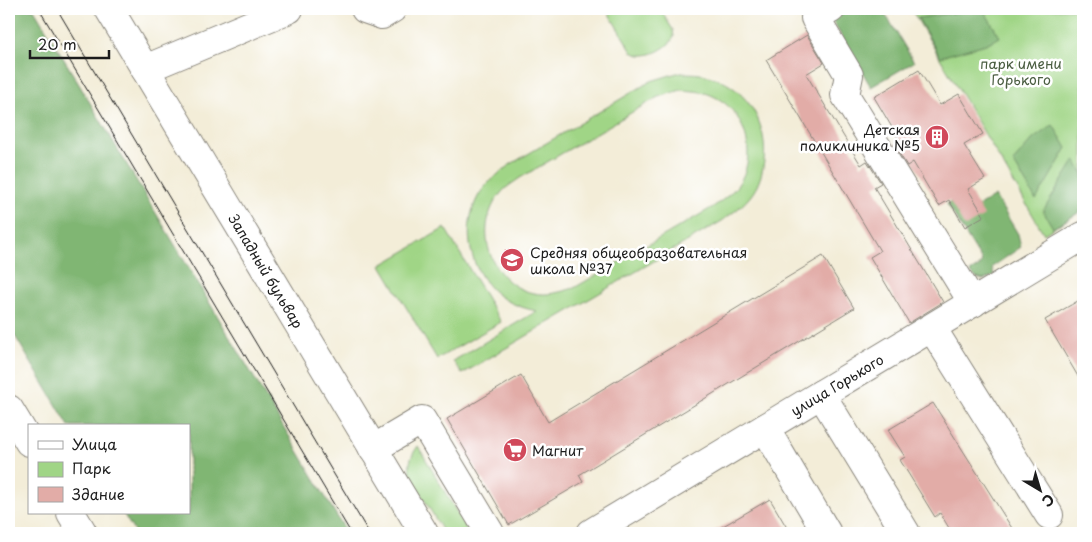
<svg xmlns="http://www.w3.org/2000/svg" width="1092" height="542" font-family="'Playpen Sans',sans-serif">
	<rect width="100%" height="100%" fill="#fff"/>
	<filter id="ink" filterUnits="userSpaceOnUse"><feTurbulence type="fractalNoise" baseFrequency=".02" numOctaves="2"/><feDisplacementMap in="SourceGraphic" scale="10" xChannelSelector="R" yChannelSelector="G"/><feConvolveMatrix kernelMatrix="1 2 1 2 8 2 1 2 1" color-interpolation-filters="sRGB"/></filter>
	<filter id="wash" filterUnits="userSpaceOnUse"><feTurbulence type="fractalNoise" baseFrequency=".0096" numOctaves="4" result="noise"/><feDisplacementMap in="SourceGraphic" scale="20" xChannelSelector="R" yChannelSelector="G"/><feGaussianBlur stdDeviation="1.12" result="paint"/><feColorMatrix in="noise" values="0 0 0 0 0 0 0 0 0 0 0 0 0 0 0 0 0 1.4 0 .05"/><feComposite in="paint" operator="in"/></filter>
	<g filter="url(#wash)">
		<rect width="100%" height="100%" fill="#f3edd8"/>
		<g fill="#a0d586" stroke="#5e7851" fill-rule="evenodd">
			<path d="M606,9H660L673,30L674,37C668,49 644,61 632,52Z"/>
			<polygon points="911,9 1083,9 1083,210 1044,234"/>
			<path d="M677,73C685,73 693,73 700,74C705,74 710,77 715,78C758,94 776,145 757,186C749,202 735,211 722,221L462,374L453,361L537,311C526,309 514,305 504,299C473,280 461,236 475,203C482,185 497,175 511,164L651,81ZM681,90C693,91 704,91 715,97C744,111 757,152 741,180C734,192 724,199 713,207L574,288C560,292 548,296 533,293C488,283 472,225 502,192C507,186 515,182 520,178L658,97Z"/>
			<polygon points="445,228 501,322 437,359 381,265"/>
			<path d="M418,446L469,533H444L412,479C407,466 410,457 418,446Z"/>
		</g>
		<g fill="#80b673" stroke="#4e6948">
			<polygon points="9,9 34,9 347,533 135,533 123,513 189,513 189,426 69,426 9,326"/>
			<polygon points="851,9 880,9 889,20 914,62 871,87 832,20"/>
			<polygon points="983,9 1000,37 986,44 940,57 918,18"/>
			<polygon points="1053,125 1067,148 1036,200 1013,162 1033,139"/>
			<polygon points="1075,160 1083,174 1083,210 1053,228 1043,211"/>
			<polygon points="964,194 974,209 995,196 1018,234 1021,247 992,267 994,276 983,280 976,278 970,272 980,266 982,261 947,204"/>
		</g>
		<g id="blocks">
			<g fill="#e2aca7">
				<polygon points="807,35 824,63 806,74 861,165 867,161 881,183 874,187 943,302 909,323 870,257 880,251 766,60"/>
				<polygon points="919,70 940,105 959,94 983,134 964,145 985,179 968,189 984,216 965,227 949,200 939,206 913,162 907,166 894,145 900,141 874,97"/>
				<polygon points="823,256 854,308 579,475 583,482 509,525 447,419 521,375 548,422"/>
				<polygon points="1083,298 1083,385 1045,320"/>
				<polygon points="933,403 1015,533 952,533 940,513 935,517 900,460 905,457 888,430"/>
				<polygon points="770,499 790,533 711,533"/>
			</g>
		</g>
	</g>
	<g filter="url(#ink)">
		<use href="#blocks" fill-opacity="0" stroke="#88847a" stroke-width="1"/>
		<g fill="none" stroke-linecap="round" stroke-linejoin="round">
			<g stroke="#88847a" stroke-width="30">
				<g id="minor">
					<polyline points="109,9 424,533"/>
					<polyline points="365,9 382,15 392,9"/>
					<polyline points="831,9 815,18 849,75 845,95 973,303"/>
					<polyline points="145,69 289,9"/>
					<polyline points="932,328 1049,515"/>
					<polyline points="821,394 906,533"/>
					<polyline points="9,409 29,442"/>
					<polyline points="765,428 827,533"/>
					<polyline points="373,449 422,420 490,533"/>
					<polyline points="71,513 83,533"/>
					<polyline points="591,533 1083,236"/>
				</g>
			</g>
			<use href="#minor" stroke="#fff" stroke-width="28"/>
			<g stroke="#1c1c1c" stroke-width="1">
				<polyline points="39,9 351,533"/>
				<polyline points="57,9 369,533"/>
			</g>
		</g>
	</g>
	<defs>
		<g id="building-disc" transform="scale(1.25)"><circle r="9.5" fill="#d1495b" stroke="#fff"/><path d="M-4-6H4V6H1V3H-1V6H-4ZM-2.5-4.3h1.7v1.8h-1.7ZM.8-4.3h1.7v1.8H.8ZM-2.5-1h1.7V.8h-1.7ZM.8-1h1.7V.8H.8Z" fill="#fff"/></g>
		<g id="school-disc" transform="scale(1.25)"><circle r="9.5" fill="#d1495b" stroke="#fff"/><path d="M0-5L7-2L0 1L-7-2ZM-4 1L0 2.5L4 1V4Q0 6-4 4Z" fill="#fff"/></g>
		<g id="supermarket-disc" transform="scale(1.25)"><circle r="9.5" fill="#d1495b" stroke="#fff"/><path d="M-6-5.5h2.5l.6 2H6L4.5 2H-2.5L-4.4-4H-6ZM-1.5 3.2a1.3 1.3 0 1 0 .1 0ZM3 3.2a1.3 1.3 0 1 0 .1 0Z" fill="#fff"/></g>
	</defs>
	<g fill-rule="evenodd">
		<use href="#building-disc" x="937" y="137"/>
		<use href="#school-disc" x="512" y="260"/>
		<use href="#supermarket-disc" x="515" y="450"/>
	</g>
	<g text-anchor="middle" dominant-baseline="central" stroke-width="5" stroke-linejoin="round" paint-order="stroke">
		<g font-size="14" fill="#4a5d41" stroke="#fff">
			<text x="1021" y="63">парк имени<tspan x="1021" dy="16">Горького</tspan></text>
		</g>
		<g font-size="14" fill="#1c1c1c" stroke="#fff" text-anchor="start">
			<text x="920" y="129" text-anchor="end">Детская<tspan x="920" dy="16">поликлиника №5</tspan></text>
			<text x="530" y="252">Средняя общеобразовательная<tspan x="530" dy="16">школа №37</tspan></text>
			<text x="532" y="450">Магнит</text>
		</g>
		<g font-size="14" fill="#1c1c1c" stroke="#fff">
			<text transform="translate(266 271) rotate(59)">Западный бульвар</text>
			<text transform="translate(837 385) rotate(-31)">улица Горького</text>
		</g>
	</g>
	<rect width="1092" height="542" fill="none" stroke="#fff" stroke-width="30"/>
	<rect x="28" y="424" width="162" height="90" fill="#ffffff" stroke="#a4a4a4"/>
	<rect x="38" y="441" width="25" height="8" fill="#ffffff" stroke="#a4a4a4"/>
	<text x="72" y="450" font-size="15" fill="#1c1c1c">Улица</text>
	<rect x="38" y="462" width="25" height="15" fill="#a0d586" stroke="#a4a4a4"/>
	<text x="72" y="474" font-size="15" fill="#1c1c1c">Парк</text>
	<rect x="38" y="487" width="25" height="15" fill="#e2aca7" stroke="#a4a4a4"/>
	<text x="72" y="500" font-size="15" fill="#1c1c1c">Здание</text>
	<g transform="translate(1040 490) rotate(142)" stroke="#ffffff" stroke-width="4" paint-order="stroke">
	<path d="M0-4L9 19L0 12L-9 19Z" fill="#1c1c1c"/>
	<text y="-8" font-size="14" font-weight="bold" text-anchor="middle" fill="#1c1c1c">С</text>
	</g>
	<path d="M30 50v8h79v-8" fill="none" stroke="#1c1c1c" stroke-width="2.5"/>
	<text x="38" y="50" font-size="15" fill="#1c1c1c" stroke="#ffffff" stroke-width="4" paint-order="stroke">20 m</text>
</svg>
